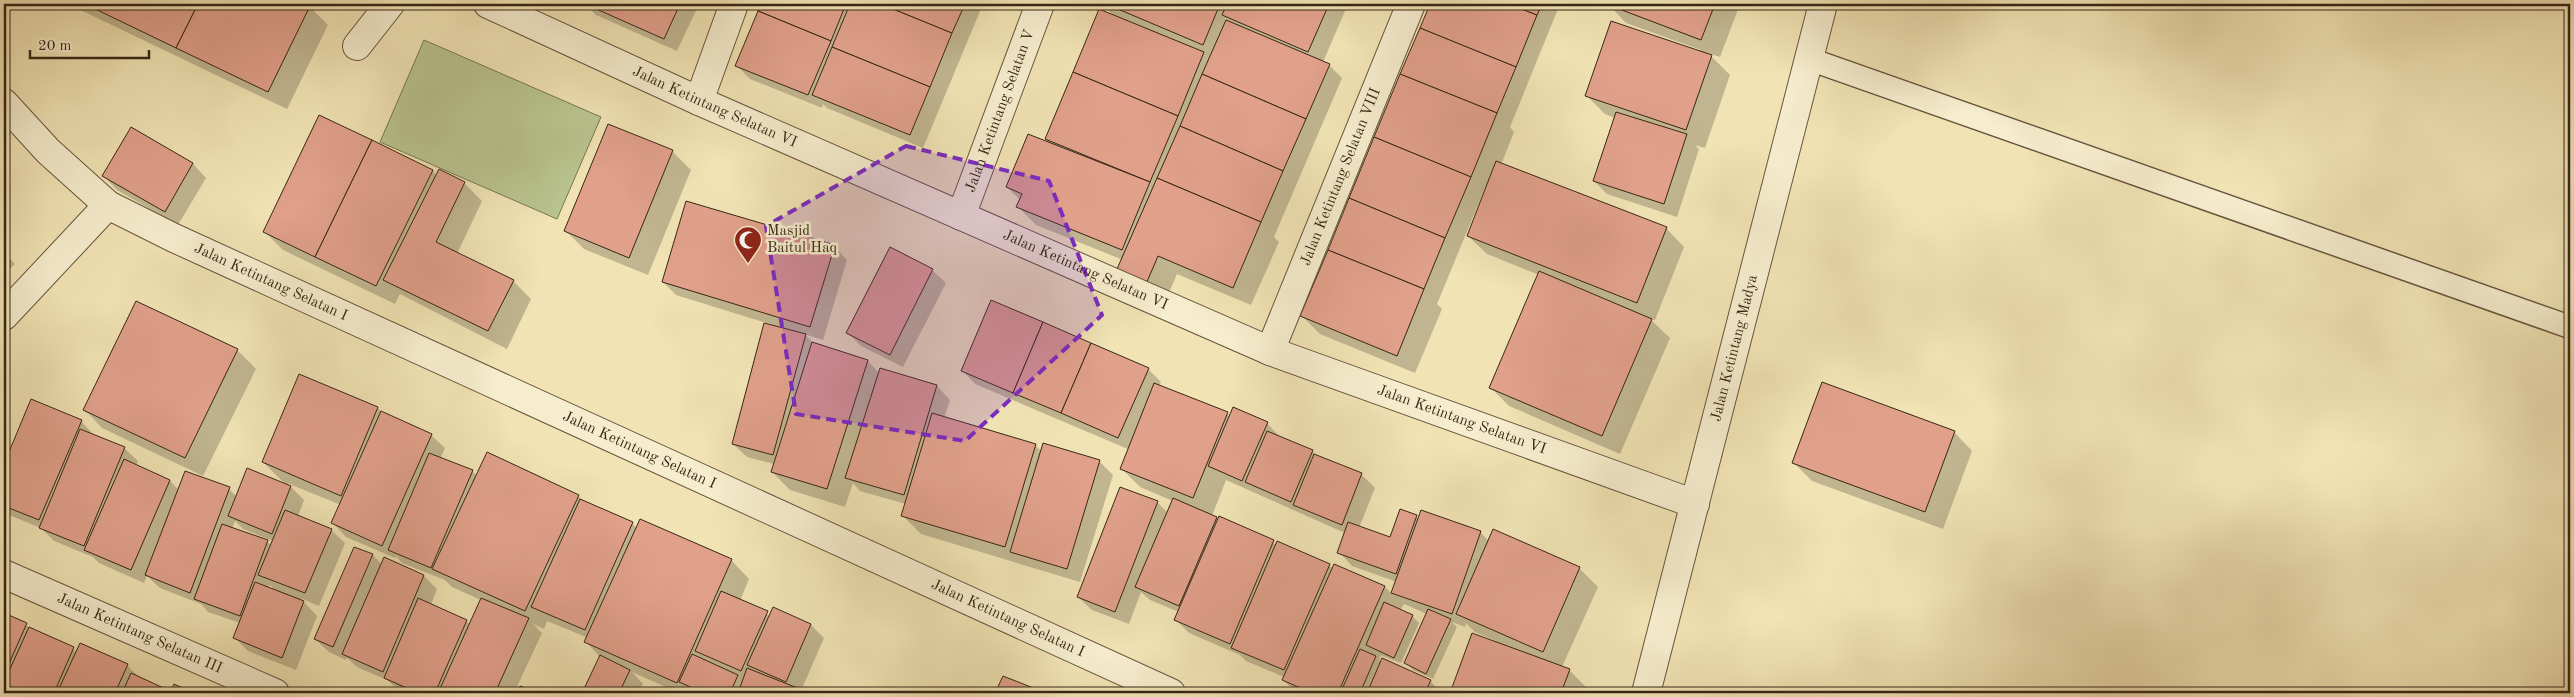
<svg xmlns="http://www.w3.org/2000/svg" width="2574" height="697" font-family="'Old Standard TT',serif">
	<rect width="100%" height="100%" fill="#f1e3b4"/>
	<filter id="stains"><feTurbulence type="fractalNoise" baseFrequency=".004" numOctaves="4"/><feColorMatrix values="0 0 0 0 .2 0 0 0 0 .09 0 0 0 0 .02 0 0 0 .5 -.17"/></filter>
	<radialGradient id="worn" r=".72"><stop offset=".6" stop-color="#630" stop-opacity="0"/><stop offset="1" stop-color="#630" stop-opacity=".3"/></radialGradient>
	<polygon fill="#b9c48e" stroke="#787552" points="424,40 601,117 557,219 380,142"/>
	<g fill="#0003" fill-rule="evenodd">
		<polygon points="68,4 303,4 310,7 328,25 287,109"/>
		<polygon points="585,4 699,4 677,51 596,15"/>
		<polygon points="762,4 983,4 923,148 827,108 823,104 822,108 750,79 737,66"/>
		<polygon points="1102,4 1348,4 1323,62 1329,65 1342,78 1274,237 1279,242 1251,305 1177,274 1162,309 1123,260 1036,225 1018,207 1021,201 1007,187 1028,135 1046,141 1099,10 1115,17"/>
		<polygon points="1431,4 1560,4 1510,127 1514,132 1501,165 1666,228 1684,247 1655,320 1649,318 1670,338 1620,454 1509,406 1491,388 1539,275 1487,254 1468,236 1487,189 1485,188 1437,304 1442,309 1415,373 1320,334 1302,316"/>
		<polygon points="1608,4 1740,4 1720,57 1708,53 1730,75 1705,148 1695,145 1699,149 1677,217 1607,194 1594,181 1615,118 1605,114 1587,96 1701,50 1626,23"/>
		<polygon points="320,117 433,171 437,176 464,183 482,201 457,254 513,281 531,299 507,349 400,294 395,304 283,250 264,231"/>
		<polygon points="132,129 193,164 206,178 178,225 117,190 104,176"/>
		<polygon points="672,151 691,170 648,275 584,249 566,231"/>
		<polygon points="834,246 847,260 823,340 804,334 815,344 868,361 879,373 880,369 937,386 950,400 944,418 1035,445 1042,452 1099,461 1113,475 1080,582 921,534 902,515 906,504 860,491 853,483 845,507 790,490 772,472 774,464 747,457 733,444 770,324 676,295 663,282"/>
		<polygon points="4,252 15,264 4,274"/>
		<polygon points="932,270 946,283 903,367 861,346 848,333"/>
		<polygon points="237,350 256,369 203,476 102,428 84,409"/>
		<path d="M1148,369L1161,382L1159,386L1230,416L1267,423L1280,437L1312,451L1319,457L1361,474L1375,488L1359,528L1391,539L1416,516L1419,519L1480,532L1489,541L1579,568L1598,587L1562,667L1569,670L1587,688L1585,693H1451L1473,635L1496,643V641L1475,632L1466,623L1465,627L1452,622L1457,627L1433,679L1413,670L1406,663L1427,614L1404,604L1400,611L1412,616L1419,623L1401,663L1381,655L1379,660L1430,681L1442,693H1297L1283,680L1284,677L1246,661L1240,655L1189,633L1176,620L1179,612L1150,600L1141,592L1129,624L1092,610L1078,597L1157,502L1168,513L1173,501L1140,487L1122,469L1130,450L975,384L962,370ZM1226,480L1345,533L1339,552L1352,566L1397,582L1392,594L1385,587L1333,568L1278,542L1277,545L1212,516Z"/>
		<path d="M300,375L378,408L383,413L431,435L445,448L440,459L472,471L477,476L578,496L585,502L632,523L637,528L731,560L749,579L740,601L770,616L773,609L811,625L824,638L801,691L807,693H679L632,672L643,684L638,693H584L600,657L586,642L588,638L547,621L544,629L533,624L542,633L514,693H403L387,680L357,667L347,658L346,660L329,652L315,639L355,548L373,555L382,565L384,559L424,576L437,589L431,605L471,624L481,600L452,587L445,580L402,563L396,556L395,558L346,537L333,523L341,505L287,483L304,500L298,516L331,530L345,543L319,606L300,598L317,616L296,670L248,651L235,638L240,623L208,612L201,604L160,588L147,576L144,583L99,563L93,557L54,541L41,528L4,513V467L32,400L81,421L94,435L124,448L138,461L136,466L170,481L179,490L229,489L237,497L286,485L263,462ZM235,521L243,529L273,541L272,546L267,542L232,529ZM270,585L276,592L268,588Z"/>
		<polygon points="1954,432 1972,451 1943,529 1812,481 1793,462"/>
		<polygon points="4,614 77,652 127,665 141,679 170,693 4,693"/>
	</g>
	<g fill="#e0a08a" stroke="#372615">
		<polygon points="85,4 198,4 176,48"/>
		<polygon points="198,4 306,4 310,6 268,92 176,48"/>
		<polygon points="585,4 680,4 664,39"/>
		<polygon points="761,4 846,4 831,41 758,11"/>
		<polygon points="850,4 881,4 952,33 930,87 832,47"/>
		<polygon points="881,4 965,4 952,33"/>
		<polygon points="1106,4 1220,4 1203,45"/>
		<polygon points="1227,4 1329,4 1308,52 1222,15"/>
		<polygon points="1430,4 1509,4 1537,15 1516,67 1420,28"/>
		<polygon points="1509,4 1542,4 1537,15"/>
		<polygon points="1606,4 1715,4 1701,40"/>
		<polygon points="1099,9 1204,52 1178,116 1073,72"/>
		<polygon points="758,11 831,41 808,95 735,66"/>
		<polygon points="1226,20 1330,64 1306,119 1202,74"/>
		<polygon points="1611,21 1712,55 1686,130 1585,96"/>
		<polygon points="1420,28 1516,67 1497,113 1400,74"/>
		<polygon points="832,47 930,87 910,135 812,95"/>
		<polygon points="1073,72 1178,116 1150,182 1045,139"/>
		<polygon points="1202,74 1306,119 1283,171 1180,126"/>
		<polygon points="1400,74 1497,113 1471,177 1374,137"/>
		<polygon points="1616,112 1687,134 1664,204 1593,181"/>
		<polygon points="319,115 372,140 315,257 263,232"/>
		<polygon points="608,124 673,150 629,258 564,231"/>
		<polygon points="1180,126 1283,171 1261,222 1157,178"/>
		<polygon points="131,127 193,163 165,212 102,176"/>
		<polygon points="1028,134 1150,182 1122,250 1016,207 1022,194 1006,187"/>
		<polygon points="1374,137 1471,177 1445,238 1349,198"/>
		<polygon points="372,140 433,170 376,286 315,257"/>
		<polygon points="1496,161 1667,227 1637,303 1467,236"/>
		<polygon points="439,169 465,182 436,242 514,280 488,331 383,280"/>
		<polygon points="1157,178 1261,222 1233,288 1158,256 1143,291 1113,278"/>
		<polygon points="1349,198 1445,238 1424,289 1328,250"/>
		<polygon points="686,201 835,245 810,327 662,282"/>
		<polygon points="890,247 933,269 890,355 846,333"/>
		<polygon points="1328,250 1424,289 1397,356 1300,316"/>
		<polygon points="1539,271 1652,319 1602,436 1489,388"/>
		<polygon points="991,300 1043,322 1013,393 961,371"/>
		<polygon points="136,301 238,349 185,458 83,410"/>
		<polygon points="1043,322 1091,343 1061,413 1013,393"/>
		<polygon points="764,323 806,334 773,455 732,444"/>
		<polygon points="812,342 868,360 827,489 771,472"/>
		<polygon points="1091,343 1149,368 1118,438 1061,413"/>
		<polygon points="880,368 937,385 904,495 845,478"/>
		<polygon points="299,374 378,407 341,496 262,462"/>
		<polygon points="1822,382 1955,431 1925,512 1792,463"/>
		<polygon points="1154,383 1228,412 1193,498 1120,469"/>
		<polygon points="31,399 82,420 39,520 4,506 4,464"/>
		<polygon points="1233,407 1268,422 1242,481 1208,466"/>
		<polygon points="381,411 432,434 382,546 331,523"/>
		<polygon points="932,413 1036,444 1005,547 901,516"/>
		<polygon points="80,429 125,447 84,546 39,528"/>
		<polygon points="1267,431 1313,450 1291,502 1245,482"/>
		<polygon points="1043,443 1100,460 1067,569 1010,552"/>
		<polygon points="487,452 579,495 525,611 432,569"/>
		<polygon points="429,453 473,470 431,568 388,550"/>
		<polygon points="1314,454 1362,473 1342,525 1293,505"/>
		<polygon points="124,459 170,480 131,570 84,550"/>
		<polygon points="247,468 291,486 272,534 228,516"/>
		<polygon points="185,471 230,487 190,593 145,575"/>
		<polygon points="1120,487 1158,501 1115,612 1077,597"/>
		<polygon points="1173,498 1217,517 1179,606 1135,587"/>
		<polygon points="580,499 633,522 585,630 531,607"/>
		<polygon points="1400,509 1417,515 1396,574 1337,553 1348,522 1390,537"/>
		<polygon points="285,510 332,529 305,593 258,575"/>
		<polygon points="1421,510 1481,531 1452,614 1391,593"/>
		<polygon points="1219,516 1274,540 1230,644 1174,620"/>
		<polygon points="640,519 732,559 677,683 584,642"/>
		<polygon points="222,524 268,540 240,616 194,599"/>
		<polygon points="1493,529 1580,567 1543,652 1456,614"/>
		<polygon points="1277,541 1330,564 1284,670 1231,648"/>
		<polygon points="354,547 373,554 333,647 314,639"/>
		<polygon points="384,557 424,575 383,672 342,654"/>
		<polygon points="1334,564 1385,586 1338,693 1312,693 1282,680"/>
		<polygon points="255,582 304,601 282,658 233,638"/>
		<polygon points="721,591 768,611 741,671 695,651"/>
		<polygon points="418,598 467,620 435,693 418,693 384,678"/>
		<polygon points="481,598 529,618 495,693 438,693"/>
		<polygon points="1384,602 1413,615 1394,658 1366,645"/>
		<polygon points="773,607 811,624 786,682 747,665"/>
		<polygon points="1428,609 1451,619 1426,674 1404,663"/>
		<polygon points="4,613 27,623 4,675"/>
		<polygon points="29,627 74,647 54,693 4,693 4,682"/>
		<polygon points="1472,633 1570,669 1561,693 1450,693"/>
		<polygon points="80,643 128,664 115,693 57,693"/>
		<polygon points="1360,649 1376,656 1360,693 1358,693 1343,687"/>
		<polygon points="692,654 738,675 730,693 704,693 679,682"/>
		<polygon points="600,655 630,670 619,693 582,693"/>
		<polygon points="1382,658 1431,680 1425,693 1367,693"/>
		<polygon points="747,668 810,693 738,693"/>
		<polygon points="131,673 168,690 167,693 122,693"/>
		<polygon points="1003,676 1046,693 995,693"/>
		<polygon points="174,684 194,693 170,693"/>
		<polygon points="520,686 538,693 517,693"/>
		<polygon points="622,687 639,693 620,693"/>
		<polygon points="682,687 697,693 679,693"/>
	</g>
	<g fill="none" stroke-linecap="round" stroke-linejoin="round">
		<g stroke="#66553d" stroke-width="25">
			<polyline id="service" points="1809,59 2570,327"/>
		</g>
		<g stroke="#66553d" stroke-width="30">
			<g id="minor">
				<path id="s1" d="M488,4L699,101L1270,351L1695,504"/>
				<polyline points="357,46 390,4"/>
				<polyline points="699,101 734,4"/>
				<path id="s2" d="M4,103L48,151L108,205L174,238L1171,693"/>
				<path id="s3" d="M961,216L1040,4"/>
				<polyline points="4,316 108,205"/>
				<path id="s4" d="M1270,351L1411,4"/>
				<path id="s5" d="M4,574L275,693"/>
			</g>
		</g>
		<g stroke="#66553d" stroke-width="30">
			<g id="tertiary">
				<path id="s6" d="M1646,693L1823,4"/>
			</g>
		</g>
		<use href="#service" stroke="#f6edce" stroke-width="22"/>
		<use href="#minor" stroke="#f6edce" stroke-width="28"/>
		<use href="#tertiary" stroke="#f6edce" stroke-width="28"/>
	</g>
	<path fill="#7b2cbf" fill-opacity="0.2" stroke="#7b2cbf" stroke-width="4" stroke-dasharray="10 6" stroke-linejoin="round" d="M906,146L1049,181L1102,315L965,441L796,414L766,226Z"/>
	<defs>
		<g id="mosque-pin" transform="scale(1.4375)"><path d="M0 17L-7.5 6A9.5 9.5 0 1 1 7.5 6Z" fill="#8f2418" stroke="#f6edce"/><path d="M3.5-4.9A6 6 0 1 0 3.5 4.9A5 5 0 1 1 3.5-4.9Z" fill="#fff"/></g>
	</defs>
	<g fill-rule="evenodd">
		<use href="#mosque-pin" x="748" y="240"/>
	</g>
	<g text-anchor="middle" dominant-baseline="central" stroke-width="5" stroke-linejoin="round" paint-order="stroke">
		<g font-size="15" fill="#372615" stroke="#f6edce">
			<text stroke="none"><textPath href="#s1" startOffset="249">Jalan Ketintang Selatan VI</textPath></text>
			<text stroke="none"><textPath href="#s3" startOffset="112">Jalan Ketintang Selatan V</textPath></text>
			<text stroke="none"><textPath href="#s4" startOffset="188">Jalan Ketintang Selatan VIII</textPath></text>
			<text stroke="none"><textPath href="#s1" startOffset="654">Jalan Ketintang Selatan VI</textPath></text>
			<text stroke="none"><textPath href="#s2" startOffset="326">Jalan Ketintang Selatan I</textPath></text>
			<text stroke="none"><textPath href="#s6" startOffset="356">Jalan Ketintang Madya</textPath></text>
			<text stroke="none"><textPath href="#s1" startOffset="1059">Jalan Ketintang Selatan VI</textPath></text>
			<text stroke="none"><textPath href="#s2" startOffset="731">Jalan Ketintang Selatan I</textPath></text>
			<text stroke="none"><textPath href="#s2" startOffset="1136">Jalan Ketintang Selatan I</textPath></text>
			<text stroke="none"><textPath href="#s5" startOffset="148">Jalan Ketintang Selatan III</textPath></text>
		</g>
		<g font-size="15" fill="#372615" stroke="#f6edce" text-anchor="start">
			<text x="767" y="231">Masjid<tspan x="767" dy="17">Baitul Haq</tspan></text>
		</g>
	</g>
	<rect width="2574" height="697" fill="none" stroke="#f1e3b4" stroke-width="20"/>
	<rect x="5" y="5" width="2564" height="687" fill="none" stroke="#372615" stroke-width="2.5"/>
	<rect x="10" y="10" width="2554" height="677" fill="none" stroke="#372615"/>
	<path d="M30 50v8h119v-8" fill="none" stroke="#372615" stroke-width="2.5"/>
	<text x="38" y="50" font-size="15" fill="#372615" stroke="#f6edce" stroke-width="4" paint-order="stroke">20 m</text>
	<rect width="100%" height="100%" filter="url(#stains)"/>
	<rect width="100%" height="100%" fill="url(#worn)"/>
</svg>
